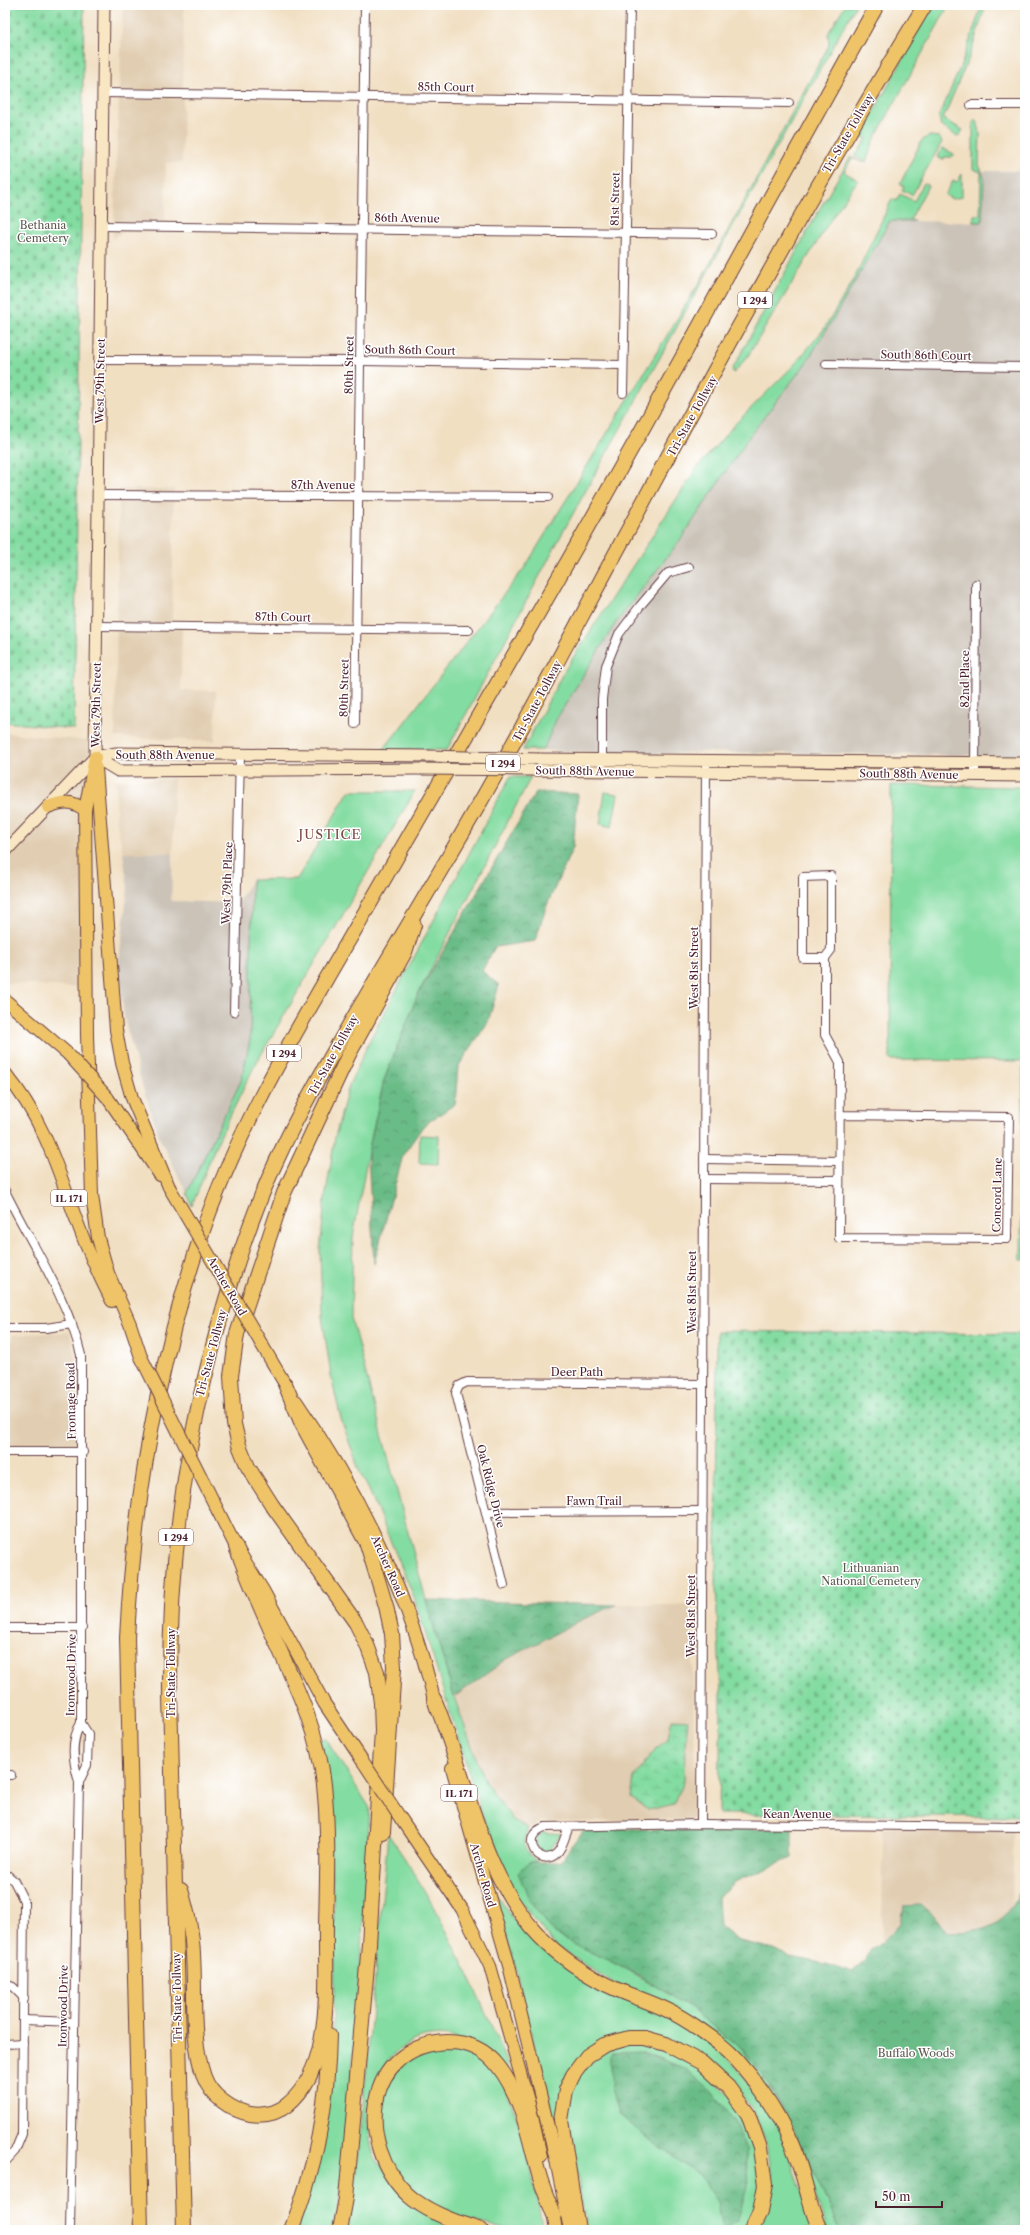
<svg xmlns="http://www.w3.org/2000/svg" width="1030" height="2235" font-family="'Libre Caslon Text',serif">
	<defs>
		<pattern id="forest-crowns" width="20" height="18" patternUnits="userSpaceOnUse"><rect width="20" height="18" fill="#6abc87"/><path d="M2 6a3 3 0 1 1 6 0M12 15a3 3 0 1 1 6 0" fill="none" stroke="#59986f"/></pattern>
		<pattern id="wetland-marsh" width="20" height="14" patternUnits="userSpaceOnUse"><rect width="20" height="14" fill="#83dca1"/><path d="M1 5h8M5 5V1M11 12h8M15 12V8" fill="none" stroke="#73bc8b"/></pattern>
		<pattern id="cemetery-stones" width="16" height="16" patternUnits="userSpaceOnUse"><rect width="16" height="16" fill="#83dca1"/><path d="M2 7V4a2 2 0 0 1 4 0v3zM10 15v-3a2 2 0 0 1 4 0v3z" fill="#73bc8b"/></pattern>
	</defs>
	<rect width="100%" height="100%" fill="#fff"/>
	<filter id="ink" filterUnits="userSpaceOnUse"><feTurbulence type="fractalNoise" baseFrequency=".025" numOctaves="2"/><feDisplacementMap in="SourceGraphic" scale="8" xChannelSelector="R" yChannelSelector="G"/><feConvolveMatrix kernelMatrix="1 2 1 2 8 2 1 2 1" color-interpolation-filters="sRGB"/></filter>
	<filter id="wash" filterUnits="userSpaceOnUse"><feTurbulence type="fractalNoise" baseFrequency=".012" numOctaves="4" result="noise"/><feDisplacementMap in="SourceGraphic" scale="16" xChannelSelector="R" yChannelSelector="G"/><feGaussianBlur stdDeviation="0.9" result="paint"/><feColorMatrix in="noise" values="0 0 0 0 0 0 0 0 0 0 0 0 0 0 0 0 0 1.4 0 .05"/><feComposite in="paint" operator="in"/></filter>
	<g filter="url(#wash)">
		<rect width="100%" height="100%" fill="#f1dfc2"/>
		<g fill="#e1cdb1">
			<polygon points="123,5 184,5 182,163 166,163 165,233 124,232 115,236 113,240"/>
			<polygon points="119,489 174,489 172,622 182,622 181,690 216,691 215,741 115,737"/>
			<polygon points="5,733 92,741 92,754 5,846"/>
			<polygon points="89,767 82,988 5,983 5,857"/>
			<polygon points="174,779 173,853 123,853 116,817 116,780"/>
			<polygon points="70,1332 78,1369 78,1449 9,1450 12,1335"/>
			<polygon points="616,1605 691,1605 696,1820 542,1822 528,1828 513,1820 485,1782 454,1697 506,1659 583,1619"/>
			<polygon points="883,1827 1013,1827 1012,1943 882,1943"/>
		</g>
		<g fill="#cbc3b8">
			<polygon points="982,171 1025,171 1025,756 702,752 638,754 543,750 557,718 615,624 681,539 751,434 806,363 838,311 890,221 982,222 984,177"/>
			<polygon points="123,853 173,853 171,901 237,903 252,880 250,1040 241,1081 187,1193 160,1139 143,1088 124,1017 119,961 128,888"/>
		</g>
		<g fill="#83dca1" stroke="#667e66">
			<polygon points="845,5 856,5 564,530 447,750 383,750 525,567 701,280 829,45 828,34"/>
			<polygon points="933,5 949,5 874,140 866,162 855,156 867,139 861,136 863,131"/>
			<polygon points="982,5 986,5 970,55 943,119 963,130 959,136 955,135 941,126 939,117 962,63"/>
			<polygon points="977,120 980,133 979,165 984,177 982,222 973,222 974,215 980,215 981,172 973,169 973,122"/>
			<polygon points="930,136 939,137 942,142 912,195 902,190 904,186 900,184 922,140"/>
			<polygon points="942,148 954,154 952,157 945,157 943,160 937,157"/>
			<polygon points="851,156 863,163 852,158 844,172 858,180 831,219 748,356 734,373 732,370 819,210"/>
			<polygon points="962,174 962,197 952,199 945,195 953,181 957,182"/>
			<polygon points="924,183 928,186 910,220 914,221 890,221 838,311 806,363 751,434 681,539 615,624 557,718 543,750 523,750 563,673 696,469 734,425 794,365 824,329 853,281 892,199 896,201 900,194 914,201"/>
			<path d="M510,777H531L418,994L384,1080L368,1153L353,1237L351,1318L426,1600L454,1697L485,1782L513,1820L528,1828C523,1843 524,1854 539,1862H529L555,1934C621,1966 689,1999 743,2051C761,2068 776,2097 787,2119L751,2069L555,1946L502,1878L414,1597L369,1490L360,1473L341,1419L332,1381L322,1317L320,1250L325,1199L335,1137L349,1085L371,1038Z"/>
			<polygon points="891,785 1025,787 1025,1260 1021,1260 1023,1061 890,1060"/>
			<polygon points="349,791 415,791 254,1067 216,1145 192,1206 187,1193 241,1081 250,1040 252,880 297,879"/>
			<polygon points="605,792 618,794 612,827 600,824"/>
			<polygon points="420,1135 439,1136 438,1164 419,1163"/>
			<polygon points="325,1738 370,1808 356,2027 337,2218 334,2230 297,2230 332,2053 335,1957 333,1894 320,1740"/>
			<polygon points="543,1832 561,1834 548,1853 542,1853 536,1846 536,1838"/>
			<path d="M388,1834C437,1903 472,1980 506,2059L508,2071C498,2065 455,2037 448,2036C395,2029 365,2084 369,2129C370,2139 371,2151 376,2159C381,2166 391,2172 397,2177C417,2194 436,2212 456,2229L348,2230L359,2153Z"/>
			<path d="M494,1892L521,1929L550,1955L658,2010L700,2035L731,2061L779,2125L815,2230H755C790,2180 762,2108 721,2071C707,2058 687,2047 669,2040C662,2037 606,2045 593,2046L555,2127L540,2058L537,2056L515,1966Z"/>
			<path d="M5,2003L8,2004C11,2011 13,2019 8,2026H5Z"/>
			<path d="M630,2044C683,2044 738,2091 754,2141C757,2150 756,2161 757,2171C758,2178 761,2188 760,2195C758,2206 750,2222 742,2230H586L568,2115C569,2090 580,2065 603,2053C611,2048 621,2047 630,2044Z"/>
			<path d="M442,2047C455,2049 468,2050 480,2057C519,2083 534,2185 543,2230C506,2230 458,2223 426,2201C416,2194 407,2186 399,2176C383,2156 376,2113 385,2088C387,2083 402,2064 407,2059C415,2053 432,2050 442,2047Z"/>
			<polygon points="796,2138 841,2230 827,2230"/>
		</g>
		<g fill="url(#forest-crowns)" stroke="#5a6e59">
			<polygon points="536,792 578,794 573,847 547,905 535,941 495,947 482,971 499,985 488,1022 458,1067 455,1104 424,1125 403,1155 374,1264 368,1153 384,1080 418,994"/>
			<polygon points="426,1600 616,1605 583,1619 507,1659 454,1697"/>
			<path d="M594,1829H792V1858L735,1882L718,1898L720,1926L737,1940L773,1949L790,1957L826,1964L852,1973L865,1962L871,1948L882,1943L900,1923L903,1906L921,1905L937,1919L947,1933C988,1930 1006,1927 1023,1885L1025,1888V2230H841L774,2092L744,2051L691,2009L640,1976L555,1934L530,1901L518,1873L529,1862H560L583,1831Z"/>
			<polygon points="643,2052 686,2069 712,2092 733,2119 746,2149 748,2186 739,2219 722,2230 717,2202 701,2176 647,2138 620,2115 611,2089 611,2053"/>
		</g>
		<polygon fill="url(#wetland-marsh)" stroke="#667e66" points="672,1719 688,1720 685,1746 684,1782 674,1804 648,1810 631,1798 634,1777 653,1752 668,1738"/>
		<g fill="url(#cemetery-stones)" stroke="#667e66">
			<polygon points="5,5 84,5 74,729 5,722"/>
			<polygon points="717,1331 1025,1334 1025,1817 719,1814 721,1698 716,1589"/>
		</g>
	</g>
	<g filter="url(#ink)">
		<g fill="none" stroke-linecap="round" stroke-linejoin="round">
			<g stroke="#633c42" stroke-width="10">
				<g id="street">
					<polyline points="103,93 789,103"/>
					<polyline points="971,105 1025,105"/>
					<polyline points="101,226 712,234"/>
					<polyline points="100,360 360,361 623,365"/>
					<polyline points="826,364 1025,367"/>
					<polyline points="623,393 630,5"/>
					<polyline points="98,495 548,497"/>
					<polyline points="97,626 469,630"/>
					<polyline points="355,724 365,5"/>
					<polyline points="602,771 602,699 606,666 619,634 640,606 668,573 689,567"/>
					<polyline points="975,775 976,584"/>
					<polyline points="825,958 803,958 803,877 831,876 831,950 825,958 825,1035 840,1062 839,1238 1007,1239 1009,1117 840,1115"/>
					<polyline points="234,1012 240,755"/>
					<polyline points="704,1159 839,1161"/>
					<polyline points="704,1179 839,1180"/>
					<path d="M5,1191C31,1244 67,1296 81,1355V1723C70,1741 73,1762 79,1782L70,2230"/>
					<polyline points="5,1328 46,1328 72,1324"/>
					<polyline points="5,1452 83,1452"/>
					<polyline points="486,1512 703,1511"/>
					<polyline points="504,1585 456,1393 459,1386 467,1382 703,1384"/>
					<polyline points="5,1628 82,1628"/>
					<polyline points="5,1775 11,1775"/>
					<polyline points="79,1782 87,1765 88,1734 81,1723"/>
					<polyline points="701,1824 706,760"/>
					<path d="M569,1827C565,1835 563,1847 557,1853C540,1870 517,1836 545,1827L701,1824L1025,1827"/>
					<polyline points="5,1873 14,1881 24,1901 22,2134 15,2151 5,2162"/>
					<polyline points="5,1984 13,1987 24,1998"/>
					<polyline points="24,2020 73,2022"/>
					<polyline points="5,2044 23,2043"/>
				</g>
			</g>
			<g stroke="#633c42" stroke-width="13">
				<g id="secondary">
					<polyline points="95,757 104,5"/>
					<polyline points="95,757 116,753 428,756"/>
					<polyline points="95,757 118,771 420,769"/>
					<polyline points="539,759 1025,763"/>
					<polyline points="532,770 1025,776"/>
					<polyline points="5,852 95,757"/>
				</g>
			</g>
			<g stroke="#633c42" stroke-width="14">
				<g id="primary">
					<polyline points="95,757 85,810 87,1035 92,1195 98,1238 108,1273 130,1324 141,1357"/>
					<polyline points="96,768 116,1030 122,1063 132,1098 169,1187"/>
					<path d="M48,807C63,801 72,800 85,810"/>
					<polyline points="5,1000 68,1054"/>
					<path d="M5,1073C41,1116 55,1160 73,1211C84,1242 97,1272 112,1301"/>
					<polyline points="107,1097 160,1175"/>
					<path d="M296,1401C360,1494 411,1597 436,1708"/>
					<polyline points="218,1511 236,1547 264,1592 324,1703 362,1760"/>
					<polyline points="452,1768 510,1969 556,2160 570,2230"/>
					<polyline points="401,1819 462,1909 490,1966 530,2108 541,2156"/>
					<polyline points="552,2206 556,2230"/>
				</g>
			</g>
			<g stroke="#633c42" stroke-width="16">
				<g id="highway">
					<polyline points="285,1384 302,1424 367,1544 386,1606 392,1634 394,1667 383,1832"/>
					<path d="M434,1699C466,1773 479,1867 533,1929C552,1951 576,1968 601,1982C621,1993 644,1999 665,2009C685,2018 720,2042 735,2058C761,2086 784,2122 797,2158C806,2181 809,2207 820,2230"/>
					<path d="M181,1890C185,1904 189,1918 191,1933C198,1980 188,2030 204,2077C211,2096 231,2110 250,2114C264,2116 276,2114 287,2105C335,2066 325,1981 326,1926C327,1879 329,1832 324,1785C317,1720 286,1667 261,1608C252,1588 244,1567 236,1547"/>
					<path d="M141,2230L127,1638C134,1500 157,1367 201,1236C238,1126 299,1026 357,926C419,818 482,710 544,603C658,405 766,204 877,5"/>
					<path d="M184,2230L170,1696C169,1557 185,1439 224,1306C240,1251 258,1198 283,1147C304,1102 330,1058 355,1015C411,919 469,826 521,729C652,486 781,241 925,5"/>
					<path d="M291,2230C316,2168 328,2102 329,2035"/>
					<polyline points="340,2230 346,2198 369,1944 382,1731 381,1703 377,1672 367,1645 356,1623 272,1505 248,1467 239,1445 234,1424 231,1376 237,1334 284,1193 348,1056 405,952 414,925"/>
					<path d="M481,2230C457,2223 428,2213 408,2195C355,2145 363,2045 448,2042C468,2042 486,2050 498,2066C523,2097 529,2141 540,2178C544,2191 549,2203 554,2215"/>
					<polyline points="578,2230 561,2120 566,2090 573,2075 587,2056 604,2045 629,2038 645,2038 666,2044 702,2063 728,2087 748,2114 760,2148 765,2185 760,2212 751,2230"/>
				</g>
			</g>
			<use href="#street" stroke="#fff" stroke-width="8"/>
			<use href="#secondary" stroke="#f9e7c3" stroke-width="11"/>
			<use href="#primary" stroke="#efc469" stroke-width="12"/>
			<use href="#highway" stroke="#efc469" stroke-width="14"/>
			<g stroke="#633c42" stroke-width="13" stroke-linecap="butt">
				<g id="secondary-bridge">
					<polyline points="428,756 539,759"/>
					<polyline points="420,769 532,770"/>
				</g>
			</g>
			<g stroke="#633c42" stroke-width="14" stroke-linecap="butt">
				<g id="primary-bridge">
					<polyline points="68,1054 107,1097"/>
					<polyline points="169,1187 285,1384"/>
					<polyline points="141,1357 218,1511"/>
					<polyline points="362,1760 401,1819"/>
				</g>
			</g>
			<use href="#secondary-bridge" stroke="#f9e7c3" stroke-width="11"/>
			<use href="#primary-bridge" stroke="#efc469" stroke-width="12"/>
		</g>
	</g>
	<g text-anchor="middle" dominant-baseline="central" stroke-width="3" stroke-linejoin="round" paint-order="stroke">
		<g fill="#fff" stroke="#80626b" stroke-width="1">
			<rect x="738" y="292" width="34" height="16" rx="3"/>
			<rect x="486" y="755" width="34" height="16" rx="3"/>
			<rect x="267" y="1045" width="34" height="16" rx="3"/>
			<rect x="51" y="1190" width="36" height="16" rx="3"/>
			<rect x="159" y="1529" width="34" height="16" rx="3"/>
			<rect x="441" y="1785" width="36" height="16" rx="3"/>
		</g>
		<g font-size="10" font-weight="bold" fill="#4a1f2b">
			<text x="755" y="300">I 294</text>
			<text x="503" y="763">I 294</text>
			<text x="284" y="1053">I 294</text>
			<text x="69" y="1198">IL 171</text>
			<text x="176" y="1537">I 294</text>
			<text x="459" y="1793">IL 171</text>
		</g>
		<g font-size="11" fill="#4a1f2b" stroke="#fff">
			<text transform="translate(446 87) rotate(1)">85th Court</text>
			<text transform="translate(848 133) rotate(-60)">Tri-State Tollway</text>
			<text transform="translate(615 199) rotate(-89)">81st Street</text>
			<text transform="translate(407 218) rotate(1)">86th Avenue</text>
			<text transform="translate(410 350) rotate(1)">South 86th Court</text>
			<text transform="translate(926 355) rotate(1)">South 86th Court</text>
			<text transform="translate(349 365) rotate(-89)">80th Street</text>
			<text transform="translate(100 381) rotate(-89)">West 79th Street</text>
			<text transform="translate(692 416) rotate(-61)">Tri-State Tollway</text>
			<text x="323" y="485">87th Avenue</text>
			<text transform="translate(283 617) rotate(1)">87th Court</text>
			<text transform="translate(965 679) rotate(-90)">82nd Place</text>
			<text transform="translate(344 688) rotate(-89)">80th Street</text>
			<text transform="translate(537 701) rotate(-62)">Tri-State Tollway</text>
			<text transform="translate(96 705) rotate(-89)">West 79th Street</text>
			<text x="165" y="755">South 88th Avenue</text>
			<text transform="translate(585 771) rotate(1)">South 88th Avenue</text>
			<text transform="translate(909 774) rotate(1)">South 88th Avenue</text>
			<text transform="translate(227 883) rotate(-88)">West 79th Place</text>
			<text transform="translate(694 968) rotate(-90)">West 81st Street</text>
			<text transform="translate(333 1055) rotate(-61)">Tri-State Tollway</text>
			<text transform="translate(997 1195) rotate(-89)">Concord Lane</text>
			<text transform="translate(227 1286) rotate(60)">Archer Road</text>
			<text transform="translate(692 1292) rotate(-90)">West 81st Street</text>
			<text transform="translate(211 1353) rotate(-75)">Tri-State Tollway</text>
			<text x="577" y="1372">Deer Path</text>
			<text transform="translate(71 1401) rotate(-91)">Frontage Road</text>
			<text transform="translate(491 1486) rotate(76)">Oak Ridge Drive</text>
			<text x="594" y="1501">Fawn Trail</text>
			<text transform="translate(388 1566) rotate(66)">Archer Road</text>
			<text transform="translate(691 1616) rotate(-90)">West 81st Street</text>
			<text transform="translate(171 1673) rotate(-90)">Tri-State Tollway</text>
			<text transform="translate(71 1675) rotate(-89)">Ironwood Drive</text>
			<text x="797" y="1814">Kean Avenue</text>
			<text transform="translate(483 1875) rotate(74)">Archer Road</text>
			<text transform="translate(177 1997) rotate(-91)">Tri-State Tollway</text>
			<text transform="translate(63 2006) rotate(-89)">Ironwood Drive</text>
		</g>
		<g font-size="11" fill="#5b584e" stroke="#fff">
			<text x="43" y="225">Bethania<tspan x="43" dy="13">Cemetery</tspan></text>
			<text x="871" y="1568">Lithuanian<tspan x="871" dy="13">National Cemetery</tspan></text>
			<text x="916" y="2053">Buffalo Woods</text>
		</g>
		<g font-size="13" letter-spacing="1" fill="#7d4840" stroke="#fff">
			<text x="330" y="834">JUSTICE</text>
		</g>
	</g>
	<rect width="1030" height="2235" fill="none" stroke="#fff" stroke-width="20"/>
	<path d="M876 2201v6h66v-6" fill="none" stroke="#4a1f2b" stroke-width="2"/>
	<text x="882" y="2201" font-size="12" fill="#4a1f2b" stroke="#ffffff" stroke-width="3" paint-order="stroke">50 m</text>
</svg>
